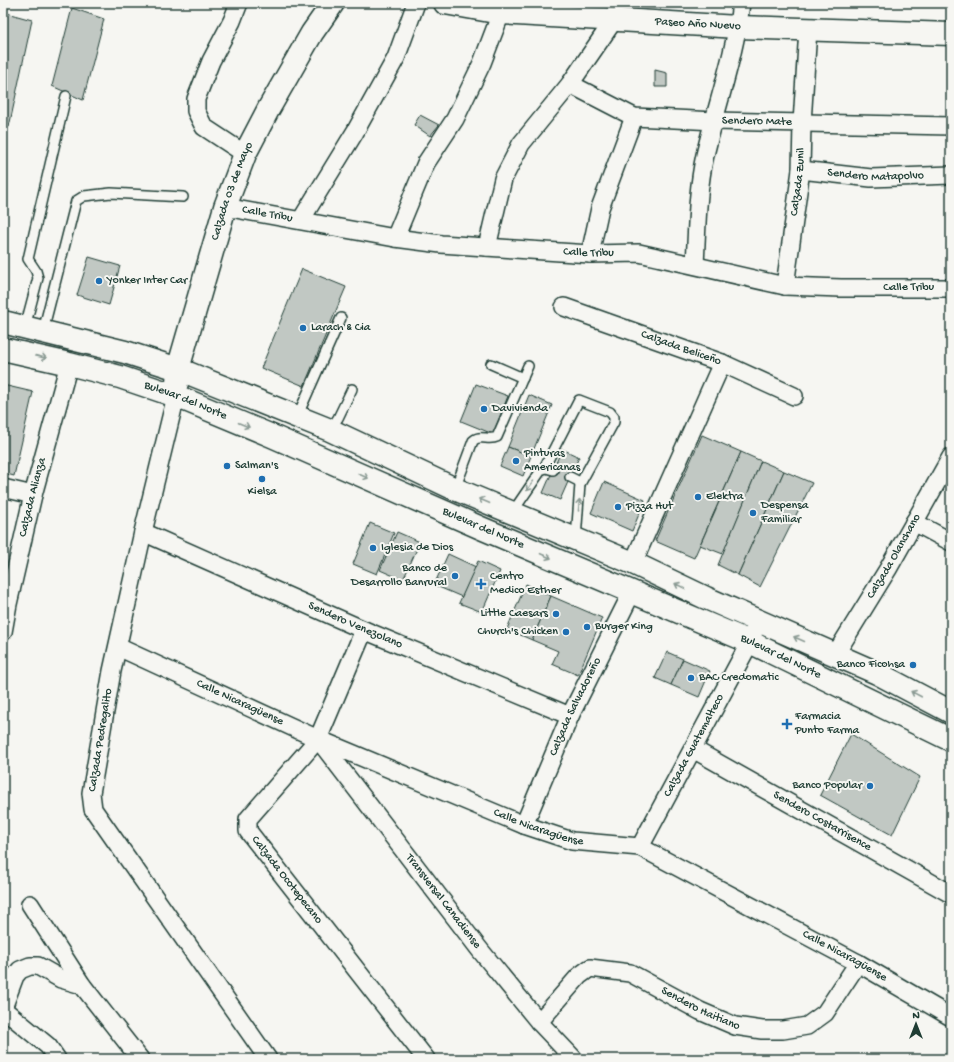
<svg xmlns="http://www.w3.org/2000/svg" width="954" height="1062" font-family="'Gochi Hand',sans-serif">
	<rect width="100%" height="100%" fill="#f6f6f2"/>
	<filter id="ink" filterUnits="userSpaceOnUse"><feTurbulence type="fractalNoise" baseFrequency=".025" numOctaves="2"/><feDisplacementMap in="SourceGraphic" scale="8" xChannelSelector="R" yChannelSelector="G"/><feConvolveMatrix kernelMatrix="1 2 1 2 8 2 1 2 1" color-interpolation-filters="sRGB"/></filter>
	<g filter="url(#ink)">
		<g fill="#c1c8c3" stroke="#1f3d34">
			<polygon points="72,8 104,19 83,100 52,86"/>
			<polygon points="3,12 32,20 9,127 3,126"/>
			<polygon points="655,70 667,73 667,87 655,87"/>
			<polygon points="420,115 439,125 430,136 414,125"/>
			<polygon points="89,257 120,266 109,305 77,295"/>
			<polygon points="302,269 346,287 304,386 261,368"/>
			<polygon points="476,384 508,396 493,434 461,421"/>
			<polygon points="3,385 33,392 14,476 3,473"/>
			<polygon points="529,395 552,405 531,456 508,447"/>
			<polygon points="702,435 741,452 694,558 655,541"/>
			<polygon points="508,447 531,456 523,476 500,466"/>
			<polygon points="562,449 579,457 560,500 543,493"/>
			<polygon points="741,452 761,461 723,554 700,545"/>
			<polygon points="761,461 784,471 738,575 718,565"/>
			<polygon points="784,471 812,483 760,587 738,575"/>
			<polygon points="604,482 645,500 632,531 591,513"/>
			<polygon points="370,523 394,533 377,574 353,564"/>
			<polygon points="397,532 420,542 403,580 380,570"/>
			<polygon points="448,554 476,567 462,597 434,585"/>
			<polygon points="478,561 500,571 482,612 459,603"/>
			<polygon points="526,584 551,596 532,640 507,629"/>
			<polygon points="551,596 602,618 578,675 552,664 558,651 532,640"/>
			<polygon points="667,652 683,659 671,685 655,678"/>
			<polygon points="683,659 710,671 699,697 671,685"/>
			<polygon points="851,734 920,777 892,835 820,795"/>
		</g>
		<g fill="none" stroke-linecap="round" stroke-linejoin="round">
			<g stroke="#1f3d34" stroke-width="12">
				<g id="lane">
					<polyline points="25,327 38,278 36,271 28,259 66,96"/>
					<polyline points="43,331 76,201 84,196 111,193 183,197"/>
					<polyline points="491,364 523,378"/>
					<polyline points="297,417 341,318"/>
					<polyline points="330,430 338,418 352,389"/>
					<polyline points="544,468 579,400 610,412 614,417 614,422 580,484"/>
					<polyline points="570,477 578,481 580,484 576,539"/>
					<path d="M455,489L473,441C479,434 489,441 497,437L528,366"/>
					<polyline points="512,513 542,469 546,468 553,470"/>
				</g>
			</g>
			<g stroke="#1f3d34" stroke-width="20">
				<g id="street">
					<polyline points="239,3 232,21 211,61 196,99 196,111 204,127 245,154"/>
					<path id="s1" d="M570,84L634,117L715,121L951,126"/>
					<path id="s2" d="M801,170L871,178L951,175"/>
					<path id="s3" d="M225,207L395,238L441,244L590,254L639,253L785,286L841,288H951"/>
					<polyline points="301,220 355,132 396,58 416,3"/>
					<polyline points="395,238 426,163 455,119 482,63 501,13"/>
					<polyline points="487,247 503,179 521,144 570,84 614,20"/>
					<polyline points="590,254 600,208 634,117"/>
					<path d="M695,265C697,228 697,191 705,155C717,104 735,55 741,3"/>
					<path id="s4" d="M785,286L801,170L802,123L808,29"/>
					<path id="s5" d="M564,307L722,363L794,396"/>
					<polyline points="176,396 143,532 112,671 91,793 93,809 268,1059"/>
					<polyline points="3,488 33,495"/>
					<polyline points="914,522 951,542"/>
					<path id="s6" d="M143,532L364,630L570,716"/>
					<polyline points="633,563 722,363"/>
					<path id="s7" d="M364,630L318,739L248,819V831L426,1059"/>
					<path id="s8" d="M3,632L8,604L33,495L69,364"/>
					<path id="s9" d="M118,647L318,739L524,825L572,841L640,847L858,963L951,1017"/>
					<path id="s10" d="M835,655L888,569L951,457"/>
					<path id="s11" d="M318,739L480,950L539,1022L574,1059"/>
					<path id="s12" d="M693,749L951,894"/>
					<path id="s13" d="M524,825L570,716L632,592"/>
					<path id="s14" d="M640,847L750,642L754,631"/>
					<polyline points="30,904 82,985 140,1059"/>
					<polyline points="3,1008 15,976 20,970 30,966 38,966 61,979 82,985"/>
					<polyline points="3,1009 48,1046 57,1059"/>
					<path id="s15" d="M539,1022L579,976L590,968L630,973L700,1011L735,1026L762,1030H783L807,1026L825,1013L858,963"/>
				</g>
			</g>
			<g stroke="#1f3d34" stroke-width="25">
				<g id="secondary">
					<path id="s16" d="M445,3L501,13L738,27L951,34"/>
					<polyline points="3,322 125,352 178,369 330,430 455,489 633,563 706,598 877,673 951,712"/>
					<path id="s17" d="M3,349L69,364L120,377L176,396L272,436L481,528L750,642L951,740"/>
					<path id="s18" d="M177,383L178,369L225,207L245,154L269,108L312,33L333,3"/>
				</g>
			</g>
			<use href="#lane" stroke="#f6f6f2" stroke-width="9"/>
			<use href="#street" stroke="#f6f6f2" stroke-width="17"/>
			<use href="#secondary" stroke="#f6f6f2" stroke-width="22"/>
		</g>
		<defs><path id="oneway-shaft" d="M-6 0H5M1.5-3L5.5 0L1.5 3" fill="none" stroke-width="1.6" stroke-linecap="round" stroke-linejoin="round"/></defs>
		<g stroke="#8a9a93">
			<use href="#oneway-shaft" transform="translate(41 357) rotate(13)"/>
			<use href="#oneway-shaft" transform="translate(244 425) rotate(23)"/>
			<use href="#oneway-shaft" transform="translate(363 476) rotate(24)"/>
			<use href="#oneway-shaft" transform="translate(530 486) rotate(125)"/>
			<use href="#oneway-shaft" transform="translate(484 501) rotate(-157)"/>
			<use href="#oneway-shaft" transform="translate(579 505) rotate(-85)"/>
			<use href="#oneway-shaft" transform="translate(546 556) rotate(23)"/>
			<use href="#oneway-shaft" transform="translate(680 586) rotate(-154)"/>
			<use href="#oneway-shaft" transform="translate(799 639) rotate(-156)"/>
			<use href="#oneway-shaft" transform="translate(916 694) rotate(-152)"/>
		</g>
	</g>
	<g fill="#1f6fb2" stroke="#f6f6f2" stroke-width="1.5">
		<circle cx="99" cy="281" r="4"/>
		<circle cx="303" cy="328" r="4"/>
		<circle cx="484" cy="409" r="4"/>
		<circle cx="516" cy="461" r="4"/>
		<circle cx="227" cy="466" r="4"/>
		<circle cx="262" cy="479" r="4"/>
		<circle cx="698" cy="497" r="4"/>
		<circle cx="618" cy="507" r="4"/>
		<circle cx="753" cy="513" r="4"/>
		<circle cx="373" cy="548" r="4"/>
		<circle cx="455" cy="576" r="4"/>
		<path d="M479 578h4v4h4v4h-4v4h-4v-4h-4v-4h4z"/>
		<circle cx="556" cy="614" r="4"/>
		<circle cx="587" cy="627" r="4"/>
		<circle cx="566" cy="632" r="4"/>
		<circle cx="913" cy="665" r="4"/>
		<circle cx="691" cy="678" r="4"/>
		<path d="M785 718h4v4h4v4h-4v4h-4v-4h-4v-4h4z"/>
		<circle cx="870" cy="786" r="4"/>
	</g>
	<g text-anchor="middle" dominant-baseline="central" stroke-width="4" stroke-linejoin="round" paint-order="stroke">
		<g font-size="12" fill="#1f3d34" stroke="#f6f6f2">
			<text stroke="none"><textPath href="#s16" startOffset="254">Paseo Año Nuevo</textPath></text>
			<text stroke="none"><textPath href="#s1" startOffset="195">Sendero Mate</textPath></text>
			<text stroke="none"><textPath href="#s2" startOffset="75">Sendero Matapolvo</textPath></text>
			<text stroke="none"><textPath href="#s4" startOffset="105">Calzada Zunil</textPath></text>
			<text stroke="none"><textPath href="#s18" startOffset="200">Calzada 03 de Mayo</textPath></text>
			<text stroke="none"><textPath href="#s3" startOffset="43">Calle Tribu</textPath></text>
			<text stroke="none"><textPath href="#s3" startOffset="367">Calle Tribu</textPath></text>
			<text stroke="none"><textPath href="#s3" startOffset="691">Calle Tribu</textPath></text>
			<text stroke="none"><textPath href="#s5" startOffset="124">Calzada Beliceño</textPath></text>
			<text stroke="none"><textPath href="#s17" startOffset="190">Bulevar del Norte</textPath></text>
			<text stroke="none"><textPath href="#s8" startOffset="138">Calzada Alianza</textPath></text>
			<text stroke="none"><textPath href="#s17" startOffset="514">Bulevar del Norte</textPath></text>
			<text stroke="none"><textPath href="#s10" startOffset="115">Calzada Olanchano</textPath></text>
			<text stroke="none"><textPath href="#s6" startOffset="232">Sendero Venezolano</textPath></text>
			<text stroke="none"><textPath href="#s17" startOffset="838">Bulevar del Norte</textPath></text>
			<text stroke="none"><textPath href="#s9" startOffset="134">Calle Nicaragüense</textPath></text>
			<text stroke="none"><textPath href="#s13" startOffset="129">Calzada Salvadoreño</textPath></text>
			<text transform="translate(101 740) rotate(-81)">Calzada Pedregalito</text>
			<text stroke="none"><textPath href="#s14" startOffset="115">Calzada Guatemalteco</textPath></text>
			<text stroke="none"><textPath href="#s12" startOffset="148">Sendero Costarrisence</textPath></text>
			<text stroke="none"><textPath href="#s9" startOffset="458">Calle Nicaragüense</textPath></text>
			<text stroke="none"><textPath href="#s7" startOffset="299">Calzada Ocotepecano</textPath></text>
			<text stroke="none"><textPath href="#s11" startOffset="205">Transversal Canadiense</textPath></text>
			<text stroke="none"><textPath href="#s9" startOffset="794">Calle Nicaragüense</textPath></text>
			<text stroke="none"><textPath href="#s15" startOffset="194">Sendero Haitiano</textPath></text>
		</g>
		<g font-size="12" fill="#1f3d34" stroke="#f6f6f2" text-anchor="start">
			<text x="107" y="281">Yonker Inter Car</text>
			<text x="311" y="328">Larach &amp; Cia</text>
			<text x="492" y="409">Davivienda</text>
			<text x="524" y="454">Pinturas<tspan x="524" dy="14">Americanas</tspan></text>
			<text x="235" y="466">Salman's</text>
			<text x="262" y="492" text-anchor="middle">Kielsa</text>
			<text x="706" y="497">Elektra</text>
			<text x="761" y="506">Despensa<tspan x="761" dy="14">Familiar</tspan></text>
			<text x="626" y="507">Pizza Hut</text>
			<text x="381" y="548">Iglesia de Dios</text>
			<text x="447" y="569" text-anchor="end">Banco de<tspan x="447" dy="14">Desarrollo Banrural</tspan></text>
			<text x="490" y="577">Centro<tspan x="490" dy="14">Medico Esther</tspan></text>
			<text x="548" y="614" text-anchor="end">Little Caesars</text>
			<text x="595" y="627">Burger King</text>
			<text x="558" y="632" text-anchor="end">Church's Chicken</text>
			<text x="905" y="665" text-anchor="end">Banco Ficohsa</text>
			<text x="699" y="678">BAC Credomatic</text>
			<text x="795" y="717">Farmacia<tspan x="795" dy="14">Punto Farma</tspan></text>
			<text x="862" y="786" text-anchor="end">Banco Popular</text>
		</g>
	</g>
	<rect width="954" height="1062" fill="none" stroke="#f6f6f2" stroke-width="16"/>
	<rect x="8" y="8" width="938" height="1046" fill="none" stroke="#1f3d34" stroke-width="1.5" filter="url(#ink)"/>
	<g transform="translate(916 1024)" stroke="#f6f6f2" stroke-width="3" paint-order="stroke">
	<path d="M0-3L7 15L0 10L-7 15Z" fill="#1f3d34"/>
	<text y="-6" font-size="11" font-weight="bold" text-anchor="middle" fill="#1f3d34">N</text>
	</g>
</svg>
